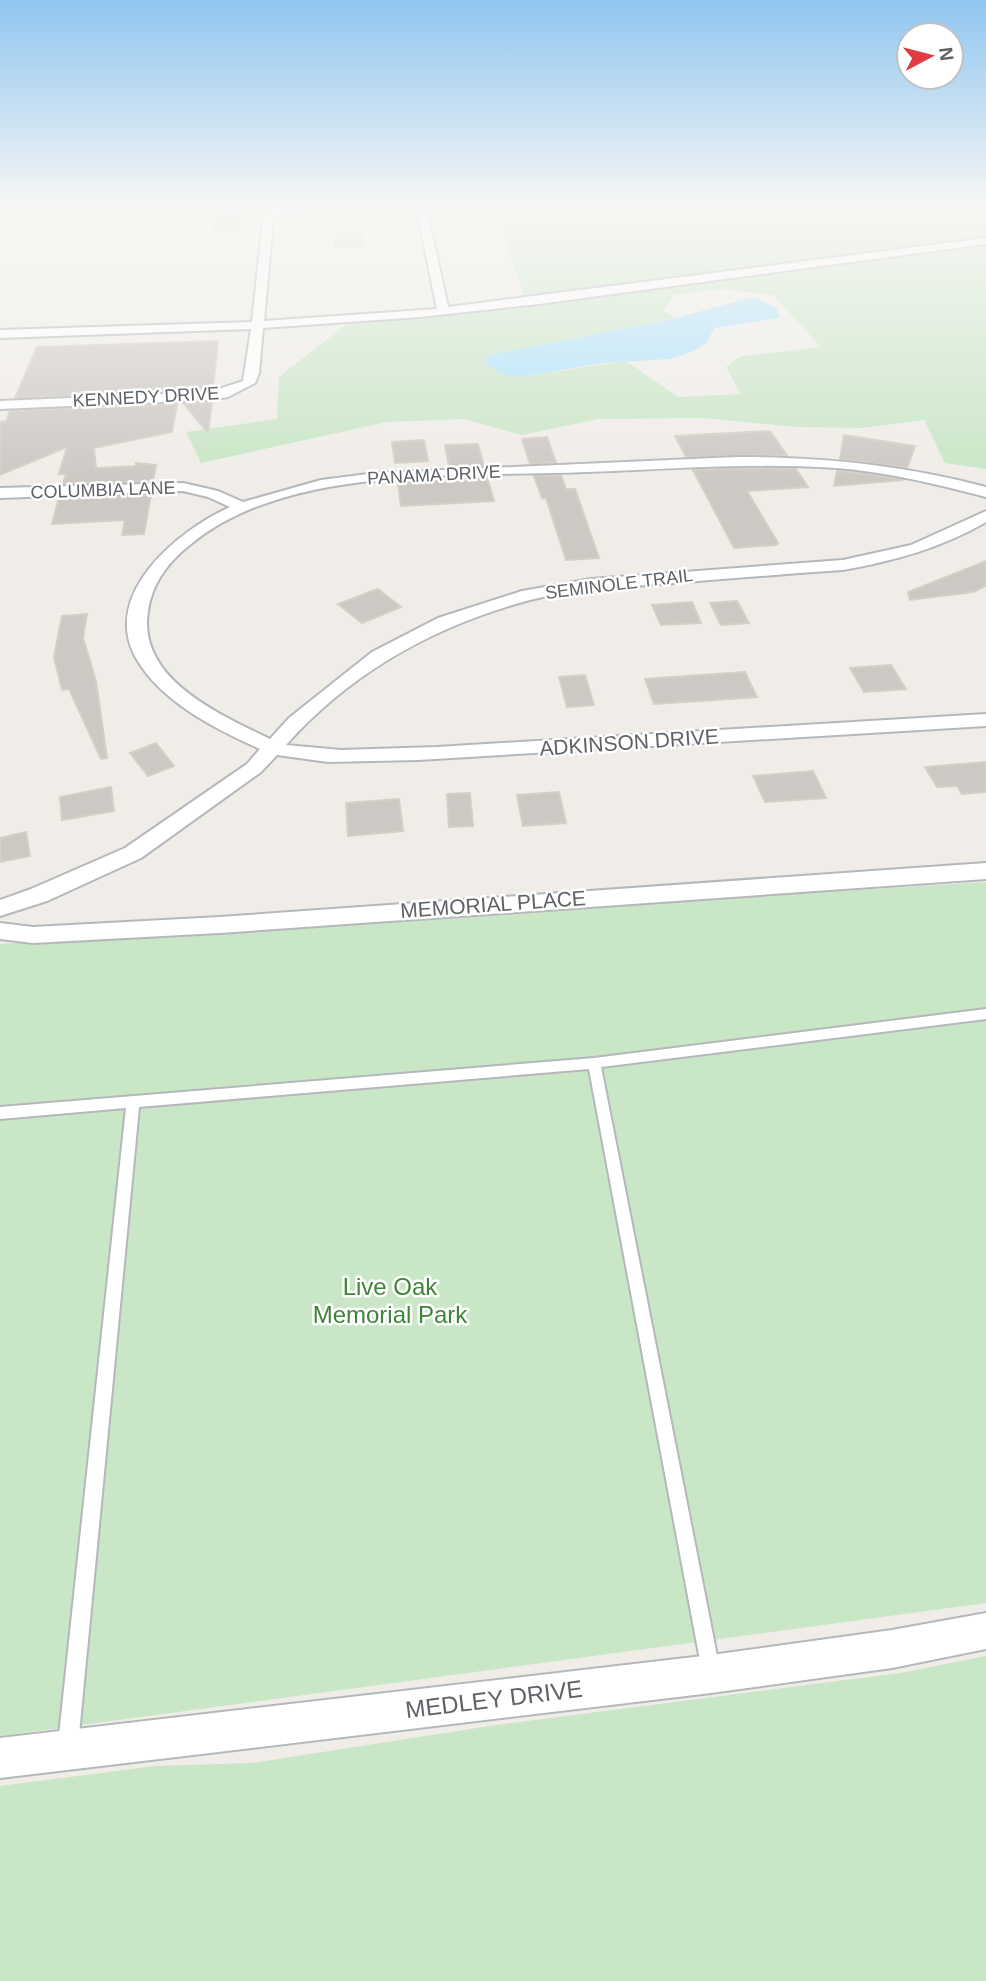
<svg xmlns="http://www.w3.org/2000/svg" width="986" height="1981" font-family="Arial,sans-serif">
	<rect width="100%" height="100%" fill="#f0ede8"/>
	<g fill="#c9e6c6" fill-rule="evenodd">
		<polygon points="492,206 986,206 986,238 526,300"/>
		<polygon points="363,231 364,248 334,248 334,232"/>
		<path d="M986,243V469L945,463L924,420L862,428L795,427L703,418L598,419L522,435L464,419L387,422L201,463L186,432L277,419L279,377L345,325L529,308L528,305ZM722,289L773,295L821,347L741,356L726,367L741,394L678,397L626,361L526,376L484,363L490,355L677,318L664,311L673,295Z"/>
		<polygon points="986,882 986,1603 0,1736 0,944"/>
		<polygon points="986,1656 986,1981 0,1981 0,1786 155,1766 252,1763 496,1725 900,1673"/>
	</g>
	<polygon fill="#ace2fc" points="745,299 758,299 778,309 779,318 714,328 707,343 692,352 669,359 603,363 526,376 504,375 484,363 489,355 677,318"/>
	<g fill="#ccc8c4" stroke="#d5cfc6" stroke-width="2">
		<polygon points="216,206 242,206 240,229 212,229"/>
		<polygon points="218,341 213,388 210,389 15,398 37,347"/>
		<polygon points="212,402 208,433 184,404"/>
		<polygon points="177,404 172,432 94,448 96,468 136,466 136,463 156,465 153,481 63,484 66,474 59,474 67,447 0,475 0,422 6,421 10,411"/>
		<polygon points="770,431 787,455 686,457 675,436"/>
		<polygon points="844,435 915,446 907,468 840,459"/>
		<polygon points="547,437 556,462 530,464 522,439"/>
		<polygon points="424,440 428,461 395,463 392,442"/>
		<polygon points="478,444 484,466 449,467 445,445"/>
		<polygon points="742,468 796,469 808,487 747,491 778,543 776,545 734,548 693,470"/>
		<polygon points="837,471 874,475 903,480 834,486"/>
		<polygon points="561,475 566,489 575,489 599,558 566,560 546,498 542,498 534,476"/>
		<polygon points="487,477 494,501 401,506 398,483"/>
		<polygon points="151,495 144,534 122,535 125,520 52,524 59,498"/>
		<polygon points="986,561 986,586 973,592 910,600 908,592"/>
		<polygon points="378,589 401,607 362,623 338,604"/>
		<polygon points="737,601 749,623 721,625 710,603"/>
		<polygon points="692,602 701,623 661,625 652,605"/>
		<polygon points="87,614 83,638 96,681 107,758 101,759 69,689 62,690 54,657 62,616"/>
		<polygon points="891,665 906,689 864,692 850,668"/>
		<polygon points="745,672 757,697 654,704 645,679"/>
		<polygon points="585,675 594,705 567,707 559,677"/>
		<polygon points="156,743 174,766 148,776 130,753"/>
		<polygon points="986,762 986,792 962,794 957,786 937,787 925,767"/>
		<polygon points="813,771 826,798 765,802 753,776"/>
		<polygon points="111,787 114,811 62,820 60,797"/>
		<polygon points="559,792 566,823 523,826 517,795"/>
		<polygon points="470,793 473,826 449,827 447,794"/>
		<polygon points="399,799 403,831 348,836 346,803"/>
		<polygon points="26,832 30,856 0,862 0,838"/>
	</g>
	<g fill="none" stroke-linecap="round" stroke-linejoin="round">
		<g stroke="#b5b8bb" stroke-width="4">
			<polygon id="service" points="986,1009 986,1019 601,1067 720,1671 718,1678 711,1680 704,1678 702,1671 589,1069 139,1107 78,1745 75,1752 68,1755 61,1752 58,1745 126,1108 0,1119 0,1107 594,1058"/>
		</g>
		<g stroke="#b5b8bb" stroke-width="4">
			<g id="minor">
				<polygon points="312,206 284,212 273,220 264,321 437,309 416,206 426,206 448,307 986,238 986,244 539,304 420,317 263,328 259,373 255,383 228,397 210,400 0,409 0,401 210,392 243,381 251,329 0,338 0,330 252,322 263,219 278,208"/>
				<path d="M737,457C822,457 903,465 986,487V497C936,484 888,472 836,468C753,462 669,469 586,472C466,477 287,464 191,544C169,561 152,583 148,611C137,679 219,714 270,739L289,718L372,652L438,618L522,591L591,579L843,560L911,545L986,511V522C941,548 894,561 843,570C783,574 722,579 662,584C618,587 573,589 530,600C436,625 351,672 286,745L341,750L437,747L986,714V726L418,760L328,762L277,755L261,772L141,858L47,901L0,916V900L31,889L125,848L247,764L260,749C216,729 161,702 136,658C100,594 179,530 230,507L208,497L183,491L0,498V488L183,483L218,491L243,502L321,480L376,473Z"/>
				<polygon points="986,863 986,879 219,933 33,943 0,939 0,923 33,927 219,917"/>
				<polygon points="986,1613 986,1649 892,1668 711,1693 0,1778 0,1738 711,1655 892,1630"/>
			</g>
		</g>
		<use href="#service" fill="#fff" fill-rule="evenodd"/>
		<use href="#minor" fill="#fff" fill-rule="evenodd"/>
	</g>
	<linearGradient id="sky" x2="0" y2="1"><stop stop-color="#90c6f0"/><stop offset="0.43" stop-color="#f8f7f5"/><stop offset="1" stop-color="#f8f7f5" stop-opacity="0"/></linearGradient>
	<rect width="986" height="483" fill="url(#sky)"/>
	<g text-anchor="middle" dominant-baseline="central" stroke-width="5" stroke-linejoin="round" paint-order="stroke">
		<g font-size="18" fill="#5f6367" stroke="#fff">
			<text transform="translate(146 397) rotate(-3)">KENNEDY DRIVE</text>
			<text transform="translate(434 475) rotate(-3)">PANAMA DRIVE</text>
			<text transform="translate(103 490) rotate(-2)">COLUMBIA LANE</text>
			<text transform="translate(619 584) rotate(-7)">SEMINOLE TRAIL</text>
		</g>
		<g font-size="21" fill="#5f6367" stroke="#fff">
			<text transform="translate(629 742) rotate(-4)">ADKINSON DRIVE</text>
			<text transform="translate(493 904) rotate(-4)">MEMORIAL PLACE</text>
		</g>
		<g font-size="24" fill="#3e8439" stroke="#fff">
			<text x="390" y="1286">Live Oak<tspan x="390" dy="28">Memorial Park</tspan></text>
		</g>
		<g font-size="24" fill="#5f6367" stroke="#fff">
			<text transform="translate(494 1699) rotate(-7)">MEDLEY DRIVE</text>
		</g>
	</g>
	<g transform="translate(930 56) rotate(83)"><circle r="33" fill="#ffffff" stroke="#bfc1c2" stroke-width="2"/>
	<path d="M0-5L12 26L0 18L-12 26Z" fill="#e33b40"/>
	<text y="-10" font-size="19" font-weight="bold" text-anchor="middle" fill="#5f6367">N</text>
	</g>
</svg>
